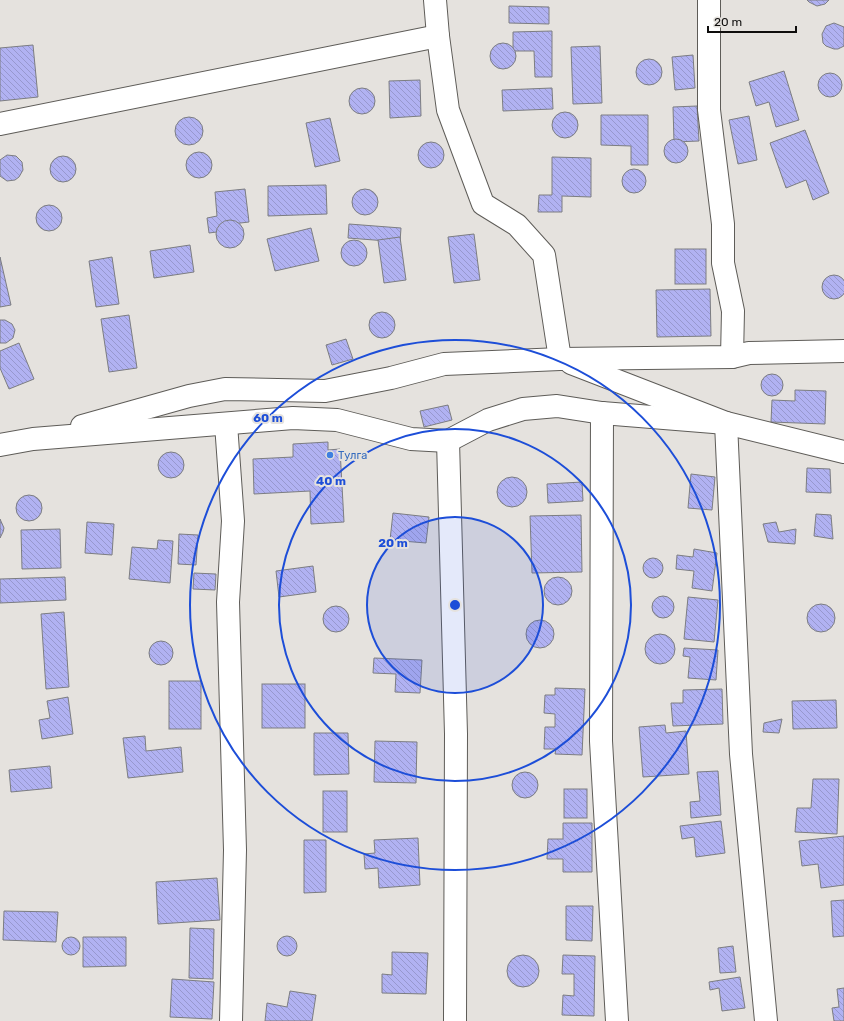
<svg xmlns="http://www.w3.org/2000/svg" width="844" height="1021" font-family="Rubik,sans-serif">
	<defs>
		<pattern id="building-back-hatch" width="6" height="6" patternUnits="userSpaceOnUse"><rect width="6" height="6" fill="#b1b2f2"/><path d="M-1 5l2 2M0 0l6 6M5-1l2 2" fill="none" stroke="#9798ce"/></pattern>
	</defs>
	<rect width="100%" height="100%" fill="#e5e2de"/>
	<g fill="url(#building-back-hatch)" stroke="#7c7d81">
		<polygon points="807,0 829,0 825,4 817,6 809,2"/>
		<polygon points="509,6 549,7 549,24 509,23"/>
		<polygon points="834,23 844,27 844,46 838,49 834,49 826,46 823,43 822,34 826,26"/>
		<polygon points="552,31 552,77 535,77 534,51 513,51 513,32"/>
		<circle cx="503" cy="56" r="13"/>
		<polygon points="33,45 38,97 0,101 0,48"/>
		<polygon points="600,46 602,103 573,104 571,47"/>
		<polygon points="693,55 695,88 675,90 672,57"/>
		<circle cx="649" cy="72" r="13"/>
		<polygon points="784,71 799,120 776,127 769,102 756,106 749,82"/>
		<circle cx="830" cy="85" r="12"/>
		<polygon points="420,80 421,116 390,118 389,81"/>
		<circle cx="362" cy="101" r="13"/>
		<polygon points="552,88 553,109 503,111 502,90"/>
		<polygon points="697,106 699,141 674,142 673,107"/>
		<circle cx="565" cy="125" r="13"/>
		<polygon points="601,115 648,115 648,165 631,165 631,146 601,145"/>
		<polygon points="749,116 757,160 738,164 729,120"/>
		<circle cx="189" cy="131" r="14"/>
		<polygon points="330,118 340,161 315,167 306,123"/>
		<polygon points="805,130 829,193 813,200 806,180 786,188 770,143"/>
		<circle cx="676" cy="151" r="12"/>
		<circle cx="431" cy="155" r="13"/>
		<circle cx="199" cy="165" r="13"/>
		<polygon points="7,155 16,156 22,162 23,170 19,177 15,180 7,181 0,176 0,160"/>
		<circle cx="63" cy="169" r="13"/>
		<polygon points="552,157 591,158 591,197 562,196 562,212 538,212 539,195 552,195"/>
		<circle cx="634" cy="181" r="12"/>
		<polygon points="326,185 327,214 268,216 268,186"/>
		<polygon points="245,189 249,222 232,224 232,230 209,233 207,218 217,216 215,192"/>
		<circle cx="365" cy="202" r="13"/>
		<circle cx="49" cy="218" r="13"/>
		<circle cx="230" cy="234" r="14"/>
		<polygon points="349,224 401,228 400,242 348,238"/>
		<polygon points="311,228 319,261 275,271 267,239"/>
		<polygon points="474,234 480,280 454,283 448,237"/>
		<polygon points="400,237 406,280 384,283 378,240"/>
		<circle cx="354" cy="253" r="13"/>
		<polygon points="190,245 194,272 154,278 150,251"/>
		<rect x="675" y="249" width="31" height="35"/>
		<polygon points="0,257 11,305 0,307"/>
		<polygon points="112,257 119,304 96,307 89,261"/>
		<circle cx="834" cy="287" r="12"/>
		<polygon points="710,289 711,336 657,337 656,290"/>
		<circle cx="382" cy="325" r="13"/>
		<polygon points="129,315 137,368 109,372 101,319"/>
		<polygon points="0,320 5,320 12,324 15,330 13,338 6,343 0,343"/>
		<polygon points="346,339 353,359 332,365 326,345"/>
		<polygon points="19,343 34,379 9,389 0,368 0,351"/>
		<circle cx="772" cy="385" r="11"/>
		<polygon points="795,390 826,391 825,424 771,422 772,400 795,401"/>
		<polygon points="448,405 452,420 424,427 420,411"/>
		<polygon points="328,442 328,450 340,449 344,522 311,524 310,491 254,494 253,459 293,457 293,444"/>
		<circle cx="171" cy="465" r="13"/>
		<polygon points="807,468 830,469 831,493 806,492"/>
		<polygon points="691,474 715,477 712,510 688,508"/>
		<circle cx="512" cy="492" r="15"/>
		<polygon points="582,482 583,501 548,503 547,484"/>
		<circle cx="29" cy="508" r="13"/>
		<polygon points="393,513 429,517 426,543 390,540"/>
		<polygon points="816,514 831,515 833,539 814,536"/>
		<polygon points="581,515 582,572 532,573 530,516"/>
		<polygon points="0,519 4,528 3,532 0,538"/>
		<polygon points="87,522 114,524 112,555 85,553"/>
		<polygon points="776,522 779,532 796,529 795,544 768,542 763,524"/>
		<polygon points="60,529 61,568 22,569 21,530"/>
		<polygon points="179,534 198,535 196,565 178,564"/>
		<polygon points="158,540 173,541 170,583 129,579 132,547 157,549"/>
		<polygon points="694,549 717,553 712,591 692,588 694,571 676,569 677,555 693,557"/>
		<circle cx="653" cy="568" r="10"/>
		<polygon points="313,566 316,592 279,597 276,571"/>
		<polygon points="194,573 216,574 215,590 193,589"/>
		<polygon points="65,577 66,600 0,603 0,579"/>
		<circle cx="558" cy="591" r="14"/>
		<circle cx="663" cy="607" r="11"/>
		<polygon points="688,597 718,600 714,642 684,639"/>
		<circle cx="821" cy="618" r="14"/>
		<circle cx="336" cy="619" r="13"/>
		<polygon points="64,612 69,687 46,689 41,614"/>
		<circle cx="540" cy="634" r="14"/>
		<circle cx="660" cy="649" r="15"/>
		<circle cx="161" cy="653" r="12"/>
		<polygon points="684,648 718,650 716,680 688,678 690,657 683,656"/>
		<polygon points="374,658 422,660 420,693 395,692 396,674 373,673"/>
		<rect x="169" y="681" width="32" height="48"/>
		<rect x="262" y="684" width="43" height="44"/>
		<polygon points="555,688 585,689 582,755 555,754 556,749 544,749 545,727 555,727 555,714 544,713 545,695 555,695"/>
		<polygon points="722,689 723,724 673,726 671,703 683,703 683,690"/>
		<polygon points="68,697 73,734 42,739 39,720 50,718 47,701"/>
		<polygon points="836,700 837,728 793,729 792,701"/>
		<polygon points="782,719 779,733 763,732 764,723"/>
		<polygon points="665,725 666,733 686,731 689,774 643,777 639,727"/>
		<polygon points="314,733 348,733 349,774 314,775"/>
		<polygon points="145,736 146,751 181,747 183,772 128,778 123,738"/>
		<polygon points="375,741 417,742 416,783 374,782"/>
		<polygon points="50,766 52,788 11,792 9,770"/>
		<polygon points="718,771 721,815 691,818 690,802 700,801 697,772"/>
		<circle cx="525" cy="785" r="13"/>
		<polygon points="813,779 839,779 837,834 795,832 797,808 811,808"/>
		<rect x="564" y="789" width="23" height="29"/>
		<rect x="323" y="791" width="24" height="41"/>
		<polygon points="721,821 725,853 696,857 694,837 682,839 680,826"/>
		<polygon points="563,823 592,823 592,872 563,872 563,859 547,859 548,839 563,839"/>
		<polygon points="844,836 844,885 821,888 818,864 802,866 799,841"/>
		<polygon points="418,838 420,885 379,888 378,868 365,869 364,854 375,853 374,840"/>
		<polygon points="304,840 326,840 326,892 304,893"/>
		<polygon points="217,878 220,920 158,924 156,882"/>
		<polygon points="844,900 844,936 833,937 831,901"/>
		<polygon points="566,906 593,906 592,941 566,940"/>
		<polygon points="4,911 58,912 56,942 3,940"/>
		<polygon points="190,928 214,929 213,979 189,978"/>
		<circle cx="287" cy="946" r="10"/>
		<circle cx="71" cy="946" r="9"/>
		<polygon points="83,937 126,937 126,966 83,967"/>
		<polygon points="733,946 736,972 720,973 718,948"/>
		<polygon points="392,952 428,953 426,994 382,993 382,974 392,975"/>
		<polygon points="563,955 595,956 594,1016 562,1015 563,995 574,996 574,974 562,974"/>
		<circle cx="523" cy="971" r="16"/>
		<polygon points="740,977 745,1008 722,1011 719,988 710,990 709,982"/>
		<polygon points="172,979 214,982 212,1019 170,1017"/>
		<polygon points="844,988 844,1021 834,1021 832,1008 839,1007 837,989"/>
		<polygon points="290,991 316,995 312,1021 265,1021 267,1003 287,1007"/>
	</g>
	<g fill="none" stroke-linecap="round" stroke-linejoin="round">
		<g stroke="#5e5c58" stroke-width="24">
			<g id="minor">
				<polyline points="435,0 438,36 448,110 483,204 517,225 544,255 560,359"/>
				<polyline points="709,0 709,110 723,224 723,263 733,311 732,357"/>
				<polyline points="0,124 438,36"/>
				<polyline points="571,363 726,423 741,754 766,1021"/>
				<polyline points="602,413 601,741 617,1021"/>
				<polyline points="226,424 233,521 228,602 235,850 231,1021"/>
				<polyline points="82,426 189,396 225,389 325,391 391,378 444,364 560,359 732,357 749,353 844,351"/>
				<polyline points="448,441 456,734 455,1021"/>
				<polyline points="0,445 33,439 293,418 337,420 411,439 448,441 488,420 523,409 557,406 602,413 726,423 844,452"/>
			</g>
		</g>
		<use href="#minor" stroke="#fff" stroke-width="22"/>
	</g>
	<circle cx="455" cy="605" r="88" fill="#1d4ed8" fill-opacity=".12"/>
	<g fill="none" stroke="#1d4ed8" stroke-width="2">
		<circle cx="455" cy="605" r="88"/>
		<circle cx="455" cy="605" r="176"/>
		<circle cx="455" cy="605" r="265"/>
	</g>
	<circle fill="#3f7fe0" stroke="#e5e2de" stroke-width="1.5" cx="330" cy="455" r="4"/>
	<g text-anchor="middle" dominant-baseline="central" stroke-width="4" stroke-linejoin="round" paint-order="stroke">
		<g font-size="11" fill="#366cbe" stroke="#e5e2de" text-anchor="start">
			<text x="338" y="455">Тулга</text>
		</g>
	</g>
	<circle cx="455" cy="605" r="6" fill="#1d4ed8" stroke="#e5e2de" stroke-width="2"/>
	<g font-size="12" text-anchor="middle" font-weight="bold" fill="#1d4ed8" stroke="#e5e2de" stroke-width="4" stroke-linejoin="round" paint-order="stroke">
		<text x="268" y="422">60 m</text>
		<text x="331" y="485">40 m</text>
		<text x="393" y="547">20 m</text>
	</g>
	<path d="M708 26v6h88v-6" fill="none" stroke="#0e0d0c" stroke-width="2"/>
	<text x="714" y="26" font-size="12" fill="#0e0d0c" stroke="#e5e2de" stroke-width="3" paint-order="stroke">20 m</text>
</svg>
